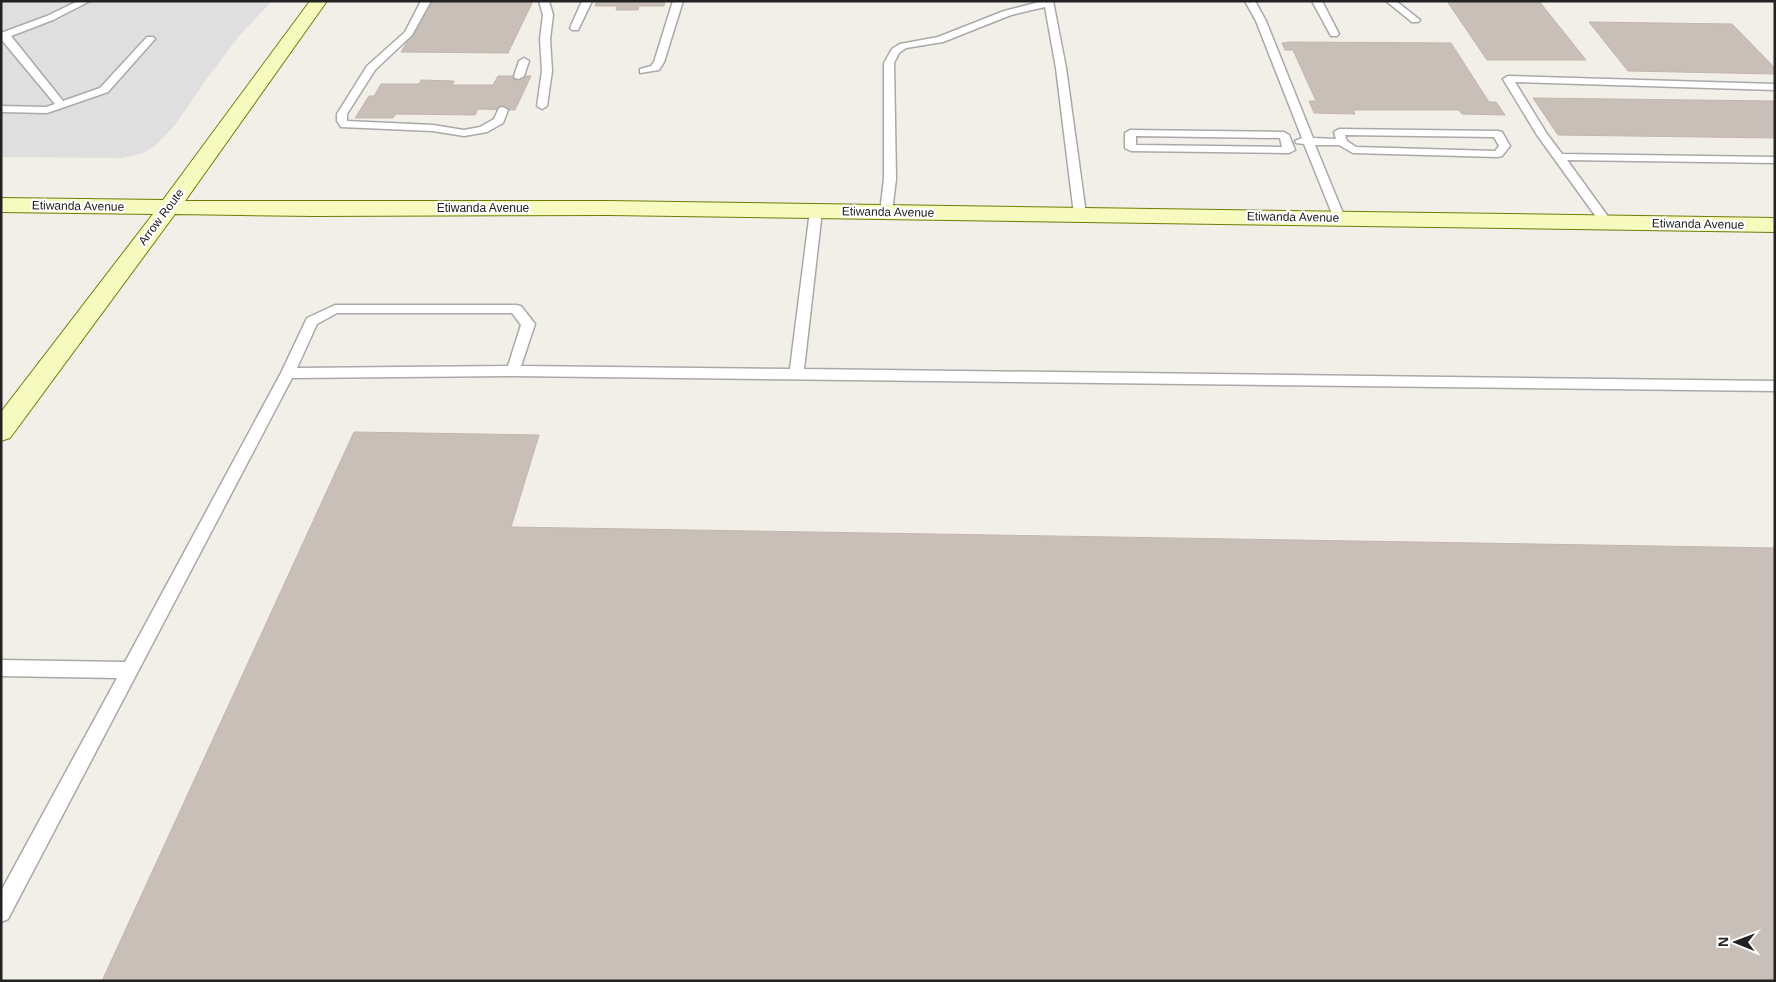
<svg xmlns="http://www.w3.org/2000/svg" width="1776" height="982" font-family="Arial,sans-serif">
	<rect width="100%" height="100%" fill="#f2efe9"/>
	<polygon fill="#e0dfdf" points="1,1 272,1 240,35 208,77 175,125 154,147 143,153 123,158 1,157"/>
	<g fill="#c7bfb8" stroke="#c4b6ab">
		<polygon points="432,1 533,1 508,53 401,52"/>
		<polygon points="596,1 665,1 664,6 639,6 638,10 616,10 617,6 595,6"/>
		<polygon points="1447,1 1539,1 1586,60 1487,60"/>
		<polygon points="1589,22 1732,24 1775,68 1775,74 1628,71"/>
		<polygon points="1289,42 1451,43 1489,102 1496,102 1505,115 1462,114 1459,110 1353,110 1355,114 1314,113 1309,101 1316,101 1293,50 1285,50 1282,43"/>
		<polygon points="498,76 531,76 515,110 478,109 475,115 396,114 393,118 355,118 369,96 374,96 381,84 419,84 421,80 454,81 452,85 493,85"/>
		<polygon points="1533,98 1775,101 1775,138 1558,135"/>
		<polygon points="354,432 539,435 511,527 1775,548 1775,981 102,981"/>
	</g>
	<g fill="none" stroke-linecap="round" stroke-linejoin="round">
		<g stroke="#a9a9a9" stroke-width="3">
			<g id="service">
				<polygon points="78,1 90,1 53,20 11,36 63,101 100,88 147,37 153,37 155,39 108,92 47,113 1,112 1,106 46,107 55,104 1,39 1,33 47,16"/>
				<polygon points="421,1 431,1 412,35 375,70 347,114 347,121 433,125 464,130 480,127 494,119 499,108 503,107 508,110 503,123 487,132 464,136 433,131 341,127 337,121 337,114 367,66 405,32"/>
				<polygon points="539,1 549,1 553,15 550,39 552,71 547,106 542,109 537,106 542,71 540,39 543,15"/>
				<polygon points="582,1 592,1 578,30 572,30 570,28"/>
				<polygon points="673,1 683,1 664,62 659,70 640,73 640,69 651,66 654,62"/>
				<polygon points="1043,1 1053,1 1066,68 1086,214 1084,217 1076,217 1074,214 1056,68 1045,7 1011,15 943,42 906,48 899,53 894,63 896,179 892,212 890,215 882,215 880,212 884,179 884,63 892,49 900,44 938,37 1004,11"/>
				<path d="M1245,1H1255L1266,21L1313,138L1336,139L1334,132L1339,129L1498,131L1502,132L1510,146L1502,156L1498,157L1353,153L1339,145H1315L1345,218L1343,221H1335L1304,144L1296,143L1295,141L1302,138L1256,21ZM1345,135L1494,137L1499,146L1495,151L1356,147L1347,141Z"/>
				<polygon points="1312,1 1322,1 1339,34 1337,36 1331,36"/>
				<polygon points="1386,1 1396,1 1420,20 1418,22 1412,22"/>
				<polygon points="524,58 529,61 524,76 519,79 515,78 514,76 519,61"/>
				<polygon points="1508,76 1775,84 1775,90 1515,82 1547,134 1562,154 1775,157 1775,163 1567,160 1612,222 1610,225 1602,225 1537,135 1503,79"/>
				<path d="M1130,130L1284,132L1289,135L1295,150L1289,153L1131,151L1125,148V133ZM1136,136L1280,138L1282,147L1136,145Z"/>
				<path d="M816,207L822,211L804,369L1775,381V391L513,376L292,378L8,919L1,922V891L117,678L1,676V660L125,662L281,373L307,318L335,305H516L521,306L535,324L521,366L790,369L810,211ZM337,313H512L521,325L508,366L297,368L317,324Z"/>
			</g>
		</g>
		<g stroke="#707d05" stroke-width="2">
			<polygon id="secondary" points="310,1 327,1 185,201 608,201 1775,218 1775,232 608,215 313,216 175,214 10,438 1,441 1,412 153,214 1,212 1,198 163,200"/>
		</g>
		<use href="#service" fill="#fff" fill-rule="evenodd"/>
		<use href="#secondary" fill="#f7fabf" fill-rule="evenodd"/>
	</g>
	<g text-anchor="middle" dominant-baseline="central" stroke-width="4.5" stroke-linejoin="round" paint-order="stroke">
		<g font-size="12" fill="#222" stroke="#fff">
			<text transform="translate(78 206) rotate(1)">Etiwanda Avenue</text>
			<text x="483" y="208">Etiwanda Avenue</text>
			<text transform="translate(888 212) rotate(1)">Etiwanda Avenue</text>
			<text transform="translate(161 217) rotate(-53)">Arrow Route</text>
			<text transform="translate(1293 217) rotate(1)">Etiwanda Avenue</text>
			<text transform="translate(1698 224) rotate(1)">Etiwanda Avenue</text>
		</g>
	</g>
	<rect width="1776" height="982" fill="none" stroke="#222222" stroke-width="5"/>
	<g transform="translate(1736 942) rotate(271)" stroke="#ffffff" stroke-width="4" paint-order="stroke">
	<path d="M0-4L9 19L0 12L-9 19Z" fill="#222222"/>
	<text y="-8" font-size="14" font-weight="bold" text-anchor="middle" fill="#222222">N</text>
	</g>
</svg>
